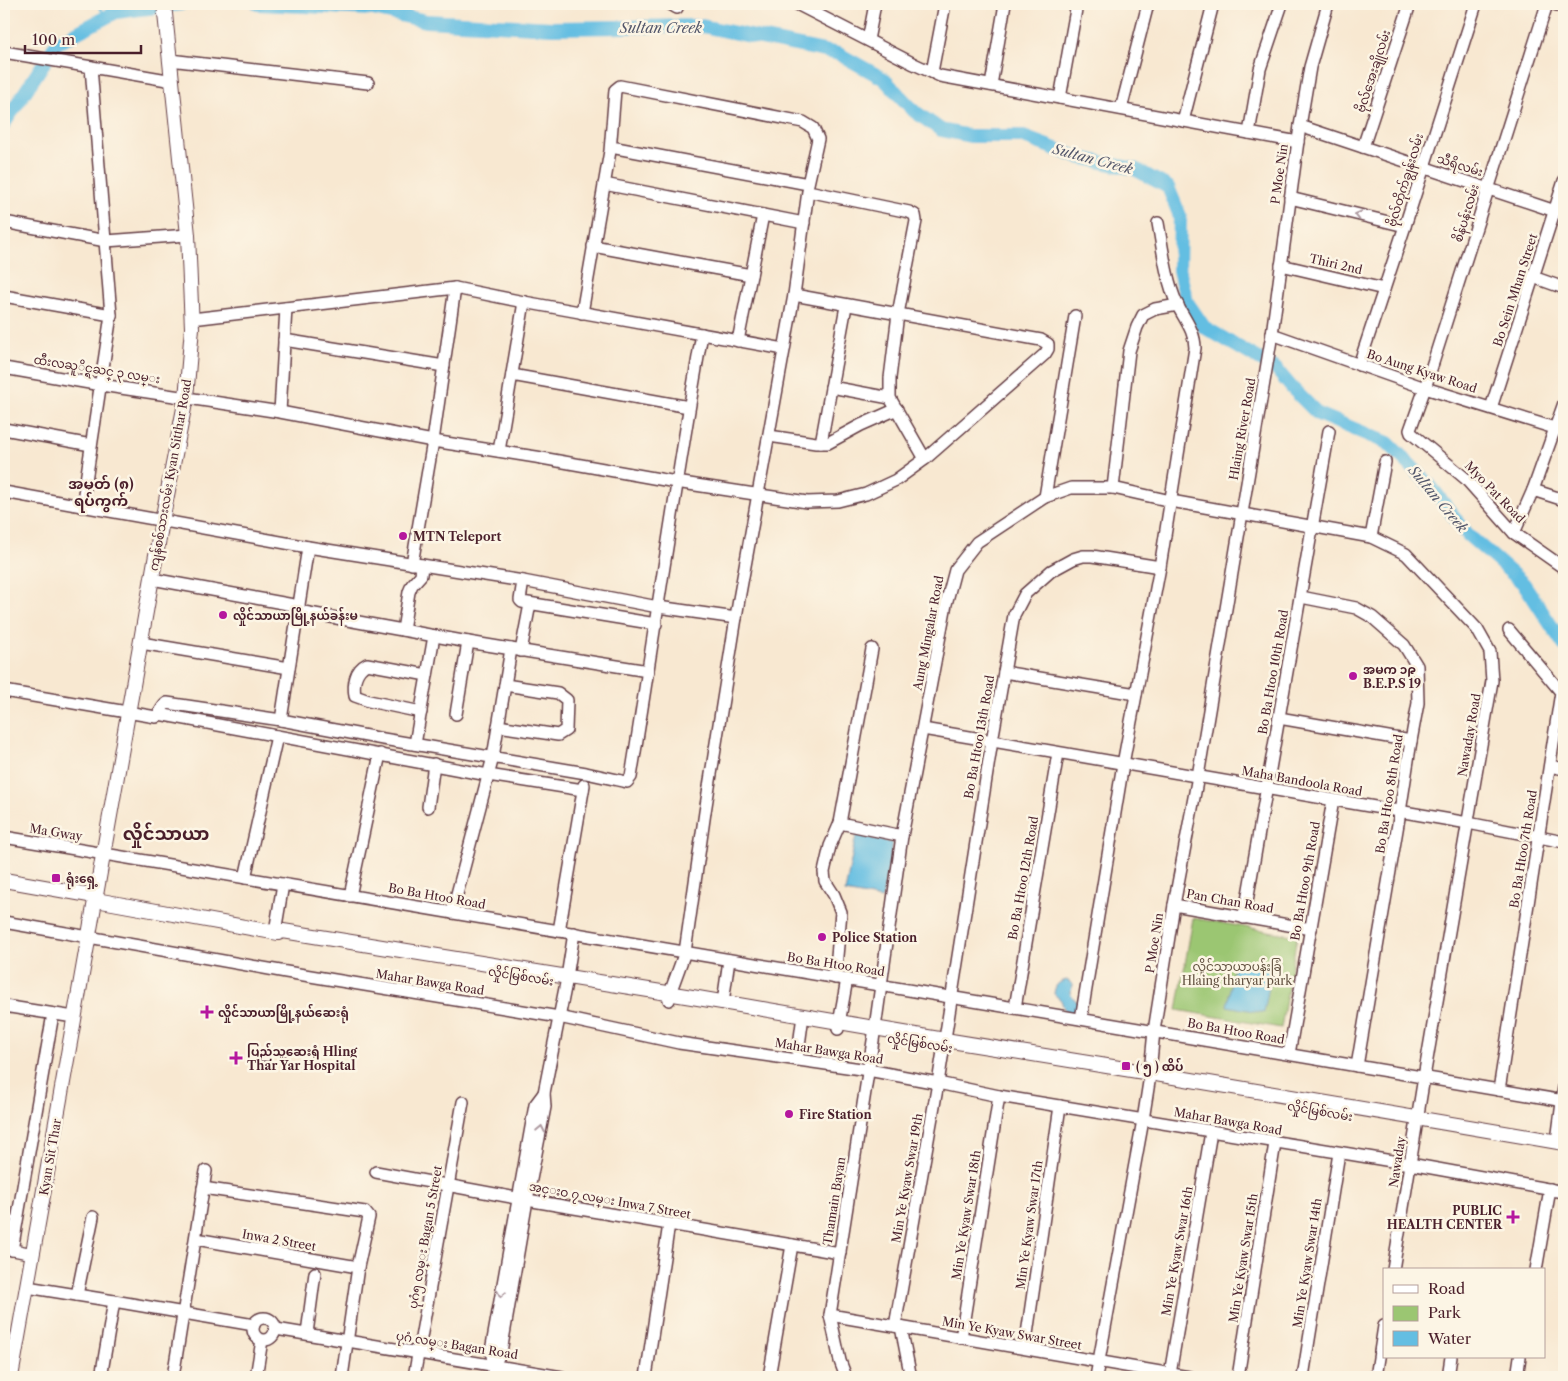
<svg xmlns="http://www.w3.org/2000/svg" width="1568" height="1381" font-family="'Libre Caslon Text','Noto Sans Myanmar',serif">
	<rect width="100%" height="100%" fill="#fcf5e5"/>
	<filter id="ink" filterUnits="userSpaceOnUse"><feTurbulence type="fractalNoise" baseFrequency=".02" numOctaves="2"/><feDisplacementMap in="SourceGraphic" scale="10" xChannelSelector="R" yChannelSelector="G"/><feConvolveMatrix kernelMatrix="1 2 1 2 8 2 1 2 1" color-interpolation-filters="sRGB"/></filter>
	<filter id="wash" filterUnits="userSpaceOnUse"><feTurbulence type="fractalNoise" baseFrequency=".0096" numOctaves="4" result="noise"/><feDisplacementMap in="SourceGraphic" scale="20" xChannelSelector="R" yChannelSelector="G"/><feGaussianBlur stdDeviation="1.12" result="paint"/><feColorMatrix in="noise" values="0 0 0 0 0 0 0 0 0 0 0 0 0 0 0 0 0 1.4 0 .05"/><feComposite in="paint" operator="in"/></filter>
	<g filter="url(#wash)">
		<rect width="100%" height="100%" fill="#f8e8d1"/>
		<polygon fill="#9bc672" stroke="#72724e" points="1193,918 1297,936 1281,1028 1177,1010"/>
		<g fill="#64bee2" stroke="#576e86">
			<polygon points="856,835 893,843 882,899 845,892"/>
			<polygon points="1235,959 1273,965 1264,1013 1227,1006"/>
			<path d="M1067,980L1073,985L1070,994L1078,1003L1073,1013L1065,1011L1061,1000L1054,994C1055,985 1058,982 1067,980Z"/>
		</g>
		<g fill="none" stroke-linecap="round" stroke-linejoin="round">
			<polyline stroke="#64bee2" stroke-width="2.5" points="97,4 107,17"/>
			<g stroke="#64bee2" stroke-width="14">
				<polyline points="258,4 373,9 426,21 552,28 702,26 839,54 884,79 914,111 941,130 970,136 1021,136 1077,157 1135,169 1168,187 1180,216 1179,270 1187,302 1204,327 1276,369 1292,388 1318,414 1388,443 1429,484 1468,535 1524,584 1564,645"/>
				<polyline points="4,124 57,43 116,12 181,4"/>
			</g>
		</g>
	</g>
	<g filter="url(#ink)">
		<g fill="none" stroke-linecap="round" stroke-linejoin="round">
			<g stroke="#643d44" stroke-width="14">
				<g id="minor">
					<polyline points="670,4 677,8"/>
					<polyline points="797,4 914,64 940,76 1298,142"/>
					<polyline points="1547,4 1425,388 1410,430 1411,433 1466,479 1514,533 1564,568"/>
					<polyline points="1554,4 1564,7"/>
					<polyline points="868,40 875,4"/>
					<polyline points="4,52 173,81"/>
					<polyline points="170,60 368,83"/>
					<polyline points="932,72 945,4"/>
					<polyline points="991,85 1005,4"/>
					<polyline points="1060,98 1077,4"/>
					<polyline points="1121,109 1148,4"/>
					<polyline points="1183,121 1213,4"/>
					<polyline points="1300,126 1555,211"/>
					<polyline points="1249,133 1260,69 1282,4"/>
					<polyline points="1363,147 1410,4"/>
					<polyline points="604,184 804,223"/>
					<polyline points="1290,198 1405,226"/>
					<polyline points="4,222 106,241 188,235"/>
					<polyline points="593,246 751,275"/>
					<polyline points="1281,265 1384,289"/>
					<polyline points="1533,277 1564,288"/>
					<polyline points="4,296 111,315"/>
					<polyline points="582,313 610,151 615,90 620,86 803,122 813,128 818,139 808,184 611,147"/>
					<polyline points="192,319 455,288 524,302 784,349"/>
					<polyline points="1272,334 1425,388 1564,431"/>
					<polyline points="284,340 444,366"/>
					<polyline points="738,341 763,215"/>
					<polyline points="1359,365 1405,226 1476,4"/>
					<polyline points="4,368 101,385 280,412 433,441 536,457 676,482 807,502 838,501 866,494 896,480 925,459 1045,354 1048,349 1048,344 1041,340 794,295"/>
					<polyline points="512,375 689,407"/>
					<polyline points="831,387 890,398"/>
					<polyline points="1491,408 1564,181"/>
					<polyline points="280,412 286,308"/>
					<polyline points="4,429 91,445"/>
					<polyline points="769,436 816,443 828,443 861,425 897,409"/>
					<polyline points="821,443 846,306"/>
					<polyline points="499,451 524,302"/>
					<polyline points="1113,488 1129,351 1137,327 1143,315 1155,309 1178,305"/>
					<polyline points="1533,490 1564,500"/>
					<polyline points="4,492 308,547 523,581 658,607 736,618"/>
					<polyline points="1045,497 1075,316"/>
					<polyline points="82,507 111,315 91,67"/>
					<polyline points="1514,533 1533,490 1564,403"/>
					<polyline points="1371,537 1385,462"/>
					<polyline points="412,564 433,441 455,288"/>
					<polyline points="152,579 299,606"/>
					<polyline points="523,581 520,600 522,602 656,624"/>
					<polyline points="1301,597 1356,608 1372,617 1404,645 1417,666 1418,703 1411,741 1400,812 1357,1066"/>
					<polyline points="298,611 468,642 648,671"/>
					<polyline points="403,630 409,592 412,585 421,575 422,565"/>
					<polyline points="141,643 289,668"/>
					<polyline points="872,649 840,823 902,836"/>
					<polyline points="521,651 530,604"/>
					<polyline points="1004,672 1136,694"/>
					<path d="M4,691L156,717C161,713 161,707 167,703L281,720L383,739L586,773L627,782L631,777C655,629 676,481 702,334"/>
					<path d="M421,712L369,701L355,696C353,684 355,670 367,664L427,675"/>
					<polyline points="159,714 488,775 583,790"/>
					<polyline points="456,714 468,642"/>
					<polyline points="1279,718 1411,741"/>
					<polyline points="281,720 308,547"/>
					<polyline points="498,726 558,735 566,730 567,700 558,693 505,685"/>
					<polyline points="923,729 1468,823 1564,842"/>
					<polyline points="415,744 434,636"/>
					<polyline points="1550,766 1564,769"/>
					<polyline points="428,807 434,764"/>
					<polyline points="4,837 1564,1101"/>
					<polyline points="245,878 277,736"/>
					<polyline points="350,896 380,754"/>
					<polyline points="1174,905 1311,929"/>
					<polyline points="452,913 493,757 511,649"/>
					<polyline points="1244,918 1329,431"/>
					<polyline points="4,922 286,972 559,1017 679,1043 868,1070 938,1083 999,1096 1410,1164 1564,1192"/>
					<polyline points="559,931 584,785"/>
					<polyline points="275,932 283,884"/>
					<polyline points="835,978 841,912 834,895 825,881 824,872 830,846 840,823"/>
					<polyline points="669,1000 670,993 685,952 705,812 739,599 794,295 808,191 909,212 915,215 916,221 898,314 890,378 890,398 925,459"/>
					<polyline points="723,1002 729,960"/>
					<polyline points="4,1006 74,1017"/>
					<polyline points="1015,1008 1058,753"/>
					<path d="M1081,1019L1123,764L1160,567L1195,348C1195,331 1184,319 1177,304C1166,279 1163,251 1158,223"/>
					<polyline points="838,1029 847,979"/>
					<polyline points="1289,1054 1333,800"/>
					<polyline points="797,1060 802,1023"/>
					<polyline points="1499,1090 1561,692 1509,630"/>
					<polyline points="1557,1141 1564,1087"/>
					<polyline points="376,1172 527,1200 840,1253"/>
					<polyline points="203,1188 365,1212 369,1217 358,1267 342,1377"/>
					<polyline points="196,1239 358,1267"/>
					<polyline points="4,1248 33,1254"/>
					<polyline points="12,1250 53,1014"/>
					<polyline points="1536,1270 1550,1189"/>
					<polyline points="27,1287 114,1301 254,1325"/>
					<polyline points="77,1295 93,1217"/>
					<polyline points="830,1315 1189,1377"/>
					<circle cx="264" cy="1329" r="11"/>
					<polyline points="895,1326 938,1083 992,741 1014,615 1025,594 1051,571 1073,559 1083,556 1092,556 1160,567"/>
					<polyline points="901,1327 910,1373 913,1377"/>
					<polyline points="276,1329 562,1377"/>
					<polyline points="307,1333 315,1273"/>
					<polyline points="961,1338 999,1096"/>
					<polyline points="1025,1348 1060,1106"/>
					<polyline points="494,1365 491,1351 535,1105 544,1093"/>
					<polyline points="1170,1374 1211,1132"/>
					<polyline points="101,1377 114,1301"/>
					<polyline points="173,1377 206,1171"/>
					<polyline points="256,1377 262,1340"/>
					<polyline points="414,1377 463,1102"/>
					<polyline points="492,1377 494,1365 501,1352 527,1200 545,1107 544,1093 566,983 574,933"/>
					<polyline points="646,1377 669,1224"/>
					<polyline points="769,1377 792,1245"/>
					<polyline points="846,1377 840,1361 830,1315 875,1028 902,836 946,604 955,570 977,542 1045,497 1071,488 1113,488 1171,501 1371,537 1406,554 1477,629 1490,652 1492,681 1424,1077 1393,1270"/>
					<polyline points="1096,1377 1143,1120 1149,1082 1154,1031 1174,905 1198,776 1272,334 1300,126 1310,67 1328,4"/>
					<polyline points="1238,1377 1275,1143"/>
					<polyline points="1303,1377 1339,1153"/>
					<polyline points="1376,1377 1384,1326"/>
					<polyline points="1448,1377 1451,1357"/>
					<polyline points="1517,1377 1520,1357"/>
				</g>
			</g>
			<g stroke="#643d44" stroke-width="16">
				<g id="major">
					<polyline points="4,880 89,895 96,900 278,933 283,931 692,997 945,1040 1150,1073 1564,1143"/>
					<polyline points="11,1377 162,521 186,398 192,328 188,235 164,4"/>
				</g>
			</g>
			<use href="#minor" stroke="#fff" stroke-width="11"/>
			<use href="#major" stroke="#fff" stroke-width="14"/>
		</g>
		<defs><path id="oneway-chevron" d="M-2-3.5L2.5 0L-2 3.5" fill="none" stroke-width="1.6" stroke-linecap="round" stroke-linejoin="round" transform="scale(1.25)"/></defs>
		<g stroke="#ae9aa0">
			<use href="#oneway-chevron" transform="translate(1358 215) rotate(-166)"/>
			<use href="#oneway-chevron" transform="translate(541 1129) rotate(-79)"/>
			<use href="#oneway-chevron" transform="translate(501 1294) rotate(101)"/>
		</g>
	</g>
	<g fill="#b5179e" stroke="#fcf5e5" stroke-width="2">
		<circle cx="403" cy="536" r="5"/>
		<circle cx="223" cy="615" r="5"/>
		<circle cx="1353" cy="676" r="5"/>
		<rect x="51" y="873" width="10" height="10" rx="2.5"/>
		<circle cx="822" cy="937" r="5"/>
		<path d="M204.5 1004.5h5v5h5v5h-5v5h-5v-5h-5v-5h5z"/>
		<path d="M233.5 1050.5h5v5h5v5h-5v5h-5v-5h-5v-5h5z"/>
		<rect x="1121" y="1061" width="10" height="10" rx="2.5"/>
		<circle cx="789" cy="1114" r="5"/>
		<path d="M1510.5 1209.5h5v5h5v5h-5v5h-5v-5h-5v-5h5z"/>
	</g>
	<g text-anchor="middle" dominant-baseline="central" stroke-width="5" stroke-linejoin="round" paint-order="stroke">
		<g font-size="12" fill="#4a1f2b" stroke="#fcf5e5">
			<text transform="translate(1373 71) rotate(-72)">ဗိုလ်အေးချိုလမ်း</text>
			<text transform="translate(1460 165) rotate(18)">သီရိလမ်း</text>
			<text transform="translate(1279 174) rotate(-82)">P Moe Nin</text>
			<text transform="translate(1405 180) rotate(-73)">ဗိုလ်တိုက်ချွန်းလမ်း</text>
			<text transform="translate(1466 213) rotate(-73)">စိန်ပန်းလမ်း</text>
			<text transform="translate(1336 264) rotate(13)">Thiri 2nd</text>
			<text transform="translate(1515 290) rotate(-72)">Bo Sein Mhan Street</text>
			<text transform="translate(97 369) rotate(9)">ထီးလႀူိင္ရႀင္ ၃ လမ္း</text>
			<text transform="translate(1422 371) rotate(18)">Bo Aung Kyaw Road</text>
			<text transform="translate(1242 429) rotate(-80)">Hlaing River Road</text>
			<text transform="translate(170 475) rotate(-80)">ကျန်စစ်သားလမ်း Kyan Sitthar Road</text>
			<text transform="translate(1495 492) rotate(46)">Myo Pat Road</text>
			<text transform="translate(928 633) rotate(-79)">Aung Mingalar Road</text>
			<text transform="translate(1273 672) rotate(-80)">Bo Ba Htoo 10th Road</text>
			<text transform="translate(1469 735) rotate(-80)">Nawaday Road</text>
			<text transform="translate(979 737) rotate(-80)">Bo Ba Htoo 13th Road</text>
			<text transform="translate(1302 781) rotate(10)">Maha Bandoola Road</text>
			<text transform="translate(1389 794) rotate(-81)">Bo Ba Htoo 8th Road</text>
			<text transform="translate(56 832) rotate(9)">Ma Gway</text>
			<text transform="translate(1523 849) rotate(-81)">Bo Ba Htoo 7th Road</text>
			<text transform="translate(1023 878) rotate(-80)">Bo Ba Htoo 12th Road</text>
			<text transform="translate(1305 881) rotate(-80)">Bo Ba Htoo 9th Road</text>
			<text transform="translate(437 896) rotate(10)">Bo Ba Htoo Road</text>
			<text transform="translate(1230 901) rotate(10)">Pan Chan Road</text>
			<text transform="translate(1154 943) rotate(-81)">P Moe Nin</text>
			<text transform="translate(836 964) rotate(9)">Bo Ba Htoo Road</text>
			<text transform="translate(521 976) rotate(9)">လှိုင်မြစ်လမ်း</text>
			<text transform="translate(430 982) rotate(9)">Mahar Bawga Road</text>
			<text transform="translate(1236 1031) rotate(10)">Bo Ba Htoo Road</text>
			<text transform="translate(920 1043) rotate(9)">လှိုင်မြစ်လမ်း</text>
			<text transform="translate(829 1051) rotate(9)">Mahar Bawga Road</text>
			<text transform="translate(1320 1111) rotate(10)">လှိုင်မြစ်လမ်း</text>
			<text transform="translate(1228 1121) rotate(10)">Mahar Bawga Road</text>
			<text transform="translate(50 1157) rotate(-80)">Kyan Sit Thar</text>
			<text transform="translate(1397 1162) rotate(-81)">Nawaday</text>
			<text transform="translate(907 1178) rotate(-80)">Min Ye Kyaw Swar 19th</text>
			<text transform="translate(610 1200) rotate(10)">အင္းဝ ၇ လမ္း Inwa 7 Street</text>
			<text transform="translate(834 1201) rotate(-81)">Thamain Bayan</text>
			<text transform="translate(966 1215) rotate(-81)">Min Ye Kyaw Swar 18th</text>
			<text transform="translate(1029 1225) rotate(-82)">Min Ye Kyaw Swar 17th</text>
			<text transform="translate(425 1237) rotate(-80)">ပုဂံ၅ လမ္း Bagan 5 Street</text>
			<text transform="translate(279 1240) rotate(10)">Inwa 2 Street</text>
			<text transform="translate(1177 1251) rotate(-80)">Min Ye Kyaw Swar 16th</text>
			<text transform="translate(1243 1258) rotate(-81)">Min Ye Kyaw Swar 15th</text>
			<text transform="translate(1307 1263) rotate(-81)">Min Ye Kyaw Swar 14th</text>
			<text transform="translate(1012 1333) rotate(10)">Min Ye Kyaw Swar Street</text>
			<text transform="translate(457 1345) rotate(9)">ပုဂံ လမ္း Bagan Road</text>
		</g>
		<g font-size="12" font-weight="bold" fill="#4a1f2b" stroke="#fcf5e5" text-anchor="start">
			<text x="413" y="536">MTN Teleport</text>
			<text x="233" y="615">လှိုင်သာယာမြို့နယ်ခန်းမ</text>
			<text x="1363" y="669">အမက ၁၉<tspan x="1363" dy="14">B.E.P.S 19</tspan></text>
			<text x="66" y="878">ရုံးရှေ့</text>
			<text x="832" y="937">Police Station</text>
			<text x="218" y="1012">လှိုင်သာယာမြို့နယ်ဆေးရုံ</text>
			<text x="247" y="1051">ပြည်သူ့ဆေးရုံ Hling<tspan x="247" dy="14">Thar Yar Hospital</tspan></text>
			<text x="1136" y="1066">( ၅ ) ထိပ်</text>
			<text x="799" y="1114">Fire Station</text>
			<text x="1502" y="1210" text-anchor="end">PUBLIC<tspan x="1502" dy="14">HEALTH CENTER</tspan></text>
		</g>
		<g font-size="12" fill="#625140" stroke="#fcf5e5">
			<text x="1237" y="966">လှိုင်သာယာပန်းခြံ<tspan x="1237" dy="14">Hlaing tharyar park</tspan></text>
		</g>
		<g font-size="14" font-style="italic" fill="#53576b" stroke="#fcf5e5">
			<text x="661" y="28">Sultan Creek</text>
			<text transform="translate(1093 159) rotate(15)">Sultan Creek</text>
			<text transform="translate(1438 499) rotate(50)">Sultan Creek</text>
		</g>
		<g font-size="15" font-weight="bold" fill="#4a1f2b" stroke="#fcf5e5">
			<text x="101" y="483">အမှတ် (၈)<tspan x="101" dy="17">ရပ်ကွက်</tspan></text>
		</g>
		<g font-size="18" font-weight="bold" fill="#4a1f2b" stroke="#fcf5e5">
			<text x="166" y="834">လှိုင်သာယာ</text>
		</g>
	</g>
	<rect width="1568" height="1381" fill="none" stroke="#fcf5e5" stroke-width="20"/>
	<rect x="1383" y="1268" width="162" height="90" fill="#fcf5e5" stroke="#b59f9b"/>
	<rect x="1393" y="1285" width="25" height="8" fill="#ffffff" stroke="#b59f9b"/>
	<text x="1428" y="1294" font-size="15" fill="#4a1f2b">Road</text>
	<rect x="1393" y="1306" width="25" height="15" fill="#9bc672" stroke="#b59f9b"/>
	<text x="1428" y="1318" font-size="15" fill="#4a1f2b">Park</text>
	<rect x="1393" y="1331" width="25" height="15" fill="#64bee2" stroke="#b59f9b"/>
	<text x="1428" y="1344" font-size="15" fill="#4a1f2b">Water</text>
	<path d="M25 45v8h116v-8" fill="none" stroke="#4a1f2b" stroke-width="2.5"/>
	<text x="32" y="45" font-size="15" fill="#4a1f2b" stroke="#fcf5e5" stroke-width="4" paint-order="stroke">100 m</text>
</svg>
